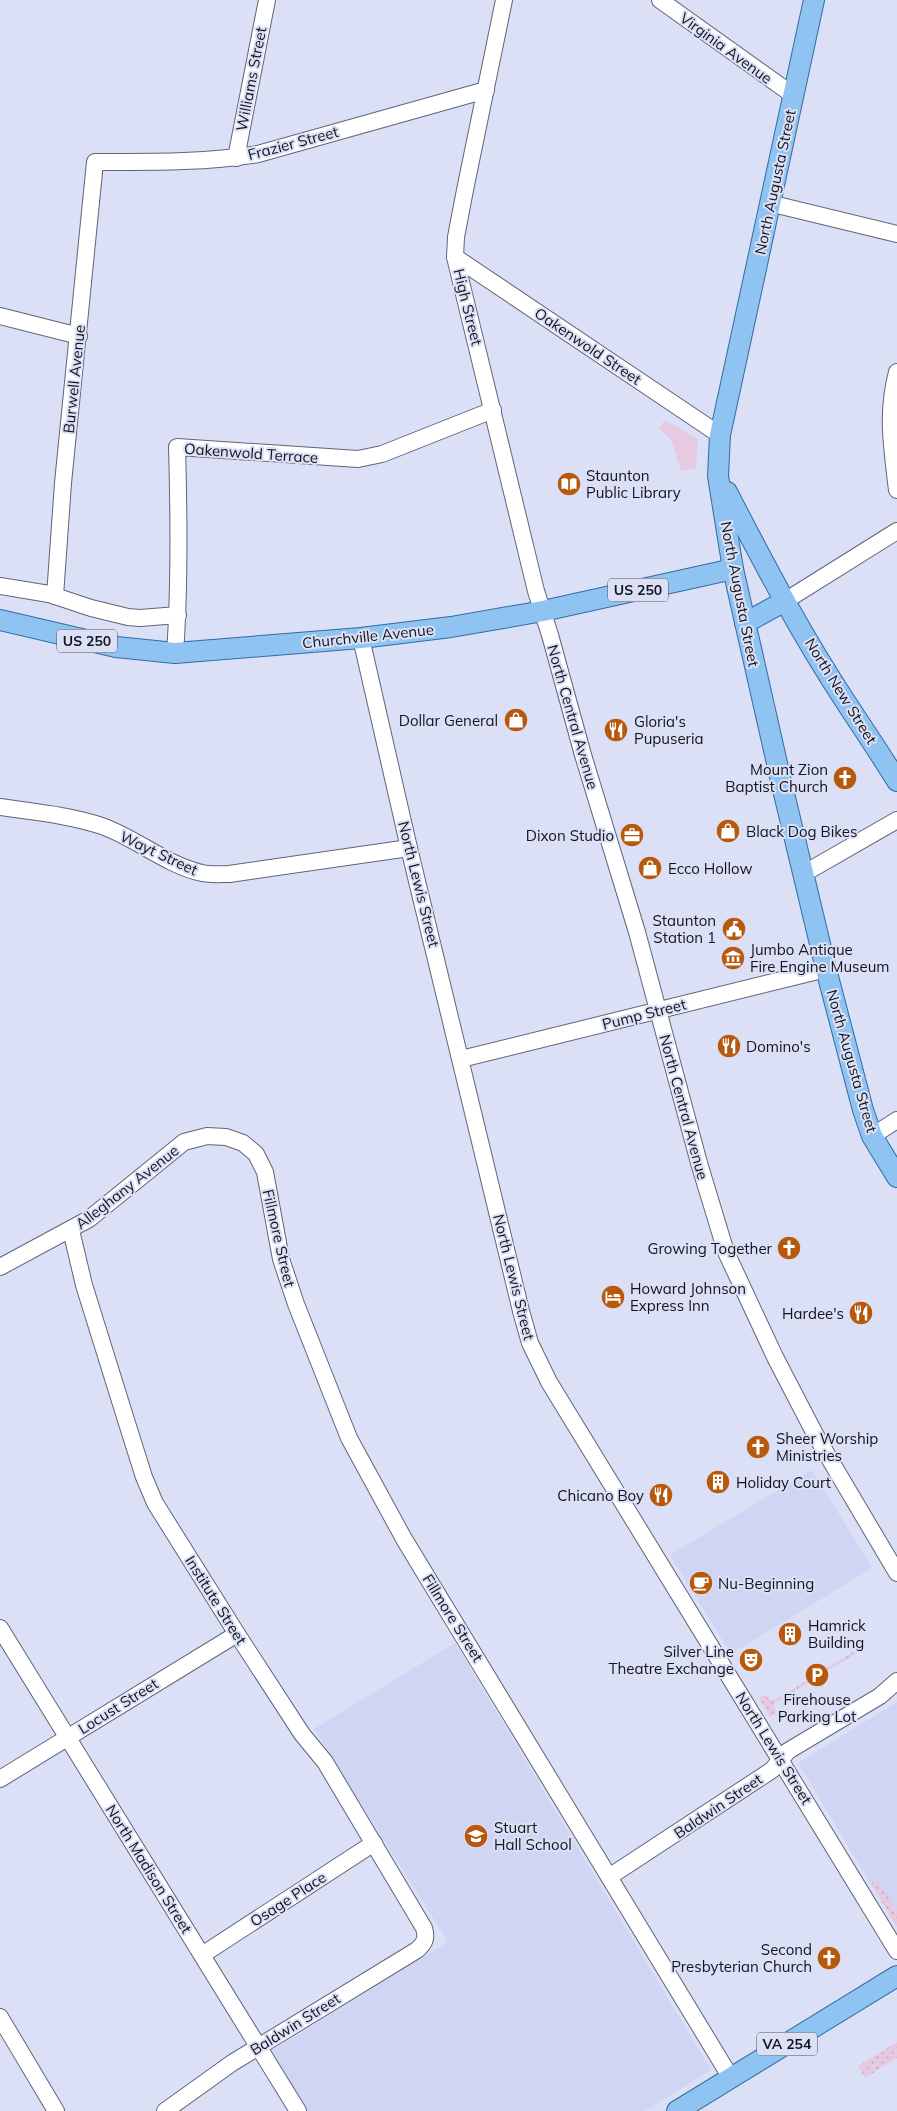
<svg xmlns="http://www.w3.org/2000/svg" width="897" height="2111" font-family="Mulish,sans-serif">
	<defs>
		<pattern id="garden-dots" width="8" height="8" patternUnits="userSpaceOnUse" patternTransform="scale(1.25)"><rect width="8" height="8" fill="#e5cae2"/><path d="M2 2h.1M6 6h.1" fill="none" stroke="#c3adc1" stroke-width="1.8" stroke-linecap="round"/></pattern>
	</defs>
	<rect width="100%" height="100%" fill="#dbe0f6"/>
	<g fill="#cfd5f2">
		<polygon points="812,1470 872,1568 731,1654 670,1555"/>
		<polygon points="455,1643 711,2070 645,2111 308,2111 271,2051 448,1942 314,1729"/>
		<polygon points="897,1702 897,1927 798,1763"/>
	</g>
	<polygon fill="#e5cae2" points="665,420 698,439 696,468 681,471 672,441 659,428"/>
	<g fill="url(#garden-dots)">
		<polygon points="853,1652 855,1654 774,1704 776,1713 770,1717 759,1698 764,1695 773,1701"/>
		<polygon points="877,1880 897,1911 897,1927 871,1884"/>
		<polygon points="897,2042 897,2058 865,2078 858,2066"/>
	</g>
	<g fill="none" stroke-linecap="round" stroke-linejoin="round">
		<g stroke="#606477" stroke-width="18">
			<g id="minor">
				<polyline points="504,0 465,190 456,237 455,257 536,591 550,635 583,755 637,932 699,1163 726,1252 775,1357 816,1436 897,1573"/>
				<polyline points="660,0 793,95"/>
				<polyline points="236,158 267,0"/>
				<polyline points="769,203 897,234"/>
				<polyline points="455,257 720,435"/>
				<polyline points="0,316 79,336"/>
				<path d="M897,372C886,413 892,448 897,490"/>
				<polyline points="0,586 49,594 91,608 128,617 140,618 178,615"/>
				<path d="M55,596L63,483L95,162C149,162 204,163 258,154L486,90"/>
				<polyline points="785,601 897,531"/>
				<polyline points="361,638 409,848 521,1311 530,1343 549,1382 897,1951"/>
				<path d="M175,653C180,584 179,516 177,447L358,459L382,454L493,410"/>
				<path d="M0,807C34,812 69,815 102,826C136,838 166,865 202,873C211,875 220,874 229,874L409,848"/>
				<polyline points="803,874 897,820"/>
				<polyline points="461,1059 826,969"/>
				<polyline points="872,1136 897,1120"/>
				<path d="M71,1230L84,1285L126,1420L144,1477L155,1503L237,1634L302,1734L325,1762L424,1928C427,1938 425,1943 417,1950L232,2063L165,2111"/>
				<polyline points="0,1267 89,1219 184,1142 207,1136 226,1137 243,1143 256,1154 265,1172 281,1259 296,1304 349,1438 404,1539 731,2078"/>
				<polyline points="0,1628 298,2111"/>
				<polyline points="0,1779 237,1634"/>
				<polyline points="609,1877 772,1770 788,1751 880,1696 897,1681"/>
				<polyline points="202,1955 374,1843"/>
				<polyline points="0,2017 56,2111"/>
			</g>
		</g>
		<g stroke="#326ca2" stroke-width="22">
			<g id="major">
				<polyline points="814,0 720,435 718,476 733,569 781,781 826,969 863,1110 872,1136 897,1177"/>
				<path d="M727,492C764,564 802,636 847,704C864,730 881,755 897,781"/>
				<polyline points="0,620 116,647 175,653 361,638 451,627 543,611 733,569"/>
				<polyline points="745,623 785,601"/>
				<polyline points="677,2111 897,1976"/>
			</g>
		</g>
		<use href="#minor" stroke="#fff" stroke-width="16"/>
		<use href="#major" stroke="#8fc3f2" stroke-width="20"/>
	</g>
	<defs>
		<g id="library-disc" transform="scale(1.25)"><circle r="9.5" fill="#b7580d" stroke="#dbe0f6"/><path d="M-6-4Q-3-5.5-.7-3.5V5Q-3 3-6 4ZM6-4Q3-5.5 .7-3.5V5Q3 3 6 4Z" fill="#fff"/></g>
		<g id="shop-disc" transform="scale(1.25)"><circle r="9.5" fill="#b7580d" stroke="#dbe0f6"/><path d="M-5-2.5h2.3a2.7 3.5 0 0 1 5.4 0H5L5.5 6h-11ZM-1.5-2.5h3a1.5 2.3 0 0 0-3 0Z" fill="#fff"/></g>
		<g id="restaurant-disc" transform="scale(1.25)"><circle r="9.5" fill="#b7580d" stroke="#dbe0f6"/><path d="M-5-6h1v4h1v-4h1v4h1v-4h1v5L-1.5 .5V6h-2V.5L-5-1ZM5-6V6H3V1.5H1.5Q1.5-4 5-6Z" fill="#fff"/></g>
		<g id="church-disc" transform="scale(1.25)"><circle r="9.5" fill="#b7580d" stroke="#dbe0f6"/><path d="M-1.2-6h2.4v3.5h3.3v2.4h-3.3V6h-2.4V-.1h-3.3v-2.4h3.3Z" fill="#fff"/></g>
		<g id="office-disc" transform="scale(1.25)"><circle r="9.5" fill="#b7580d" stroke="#dbe0f6"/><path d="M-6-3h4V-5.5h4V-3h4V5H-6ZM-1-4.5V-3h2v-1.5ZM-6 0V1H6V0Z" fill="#fff"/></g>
		<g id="civic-disc" transform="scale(1.25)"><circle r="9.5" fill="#b7580d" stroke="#dbe0f6"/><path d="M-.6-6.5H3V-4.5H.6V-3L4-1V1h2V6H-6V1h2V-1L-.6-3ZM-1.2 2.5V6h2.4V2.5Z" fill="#fff"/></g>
		<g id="museum-disc" transform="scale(1.25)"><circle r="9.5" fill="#b7580d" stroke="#dbe0f6"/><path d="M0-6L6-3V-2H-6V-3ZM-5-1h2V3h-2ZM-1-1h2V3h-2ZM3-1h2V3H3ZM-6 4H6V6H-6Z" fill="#fff"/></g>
		<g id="hotel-disc" transform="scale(1.25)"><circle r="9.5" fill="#b7580d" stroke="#dbe0f6"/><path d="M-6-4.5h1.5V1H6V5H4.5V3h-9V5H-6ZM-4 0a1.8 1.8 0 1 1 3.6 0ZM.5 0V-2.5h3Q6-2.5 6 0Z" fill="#fff"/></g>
		<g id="building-disc" transform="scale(1.25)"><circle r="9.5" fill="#b7580d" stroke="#dbe0f6"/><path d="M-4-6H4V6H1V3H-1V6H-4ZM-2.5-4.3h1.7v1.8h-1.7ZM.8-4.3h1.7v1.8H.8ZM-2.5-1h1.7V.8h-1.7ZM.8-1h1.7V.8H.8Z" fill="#fff"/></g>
		<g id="cafe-disc" transform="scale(1.25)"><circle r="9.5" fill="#b7580d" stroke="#dbe0f6"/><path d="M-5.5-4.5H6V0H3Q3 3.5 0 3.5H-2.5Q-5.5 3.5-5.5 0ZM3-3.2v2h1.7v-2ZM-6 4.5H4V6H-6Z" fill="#fff"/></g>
		<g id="theatre-disc" transform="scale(1.25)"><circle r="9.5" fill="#b7580d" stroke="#dbe0f6"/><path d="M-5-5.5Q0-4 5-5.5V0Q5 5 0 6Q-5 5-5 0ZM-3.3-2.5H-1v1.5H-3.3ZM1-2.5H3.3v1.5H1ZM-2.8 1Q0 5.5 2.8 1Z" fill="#fff"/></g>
		<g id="parking-disc" transform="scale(1.25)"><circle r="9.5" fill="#b7580d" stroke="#dbe0f6"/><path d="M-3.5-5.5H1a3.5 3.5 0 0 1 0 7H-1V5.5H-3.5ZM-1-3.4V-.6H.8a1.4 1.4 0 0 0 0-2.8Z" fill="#fff"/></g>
		<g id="school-disc" transform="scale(1.25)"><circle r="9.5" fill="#b7580d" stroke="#dbe0f6"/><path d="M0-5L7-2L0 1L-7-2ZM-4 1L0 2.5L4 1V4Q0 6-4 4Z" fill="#fff"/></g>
	</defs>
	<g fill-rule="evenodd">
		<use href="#library-disc" x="569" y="484"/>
		<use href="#shop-disc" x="516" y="720"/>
		<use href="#restaurant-disc" x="616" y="730"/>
		<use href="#church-disc" x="845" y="778"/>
		<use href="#shop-disc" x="728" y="831"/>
		<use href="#office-disc" x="632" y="835"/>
		<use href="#shop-disc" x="650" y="868"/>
		<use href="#civic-disc" x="734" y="929"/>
		<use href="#museum-disc" x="733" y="958"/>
		<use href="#restaurant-disc" x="729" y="1046"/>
		<use href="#church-disc" x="789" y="1248"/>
		<use href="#hotel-disc" x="613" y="1297"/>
		<use href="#restaurant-disc" x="861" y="1313"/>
		<use href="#church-disc" x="758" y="1447"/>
		<use href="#building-disc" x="718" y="1482"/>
		<use href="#restaurant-disc" x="661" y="1495"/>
		<use href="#cafe-disc" x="701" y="1583"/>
		<use href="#building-disc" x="790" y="1634"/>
		<use href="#theatre-disc" x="751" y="1660"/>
		<use href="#parking-disc" x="817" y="1675"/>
		<use href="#school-disc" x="476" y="1836"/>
		<use href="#church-disc" x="829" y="1958"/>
	</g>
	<g text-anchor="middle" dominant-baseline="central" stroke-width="4" stroke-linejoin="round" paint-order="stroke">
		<g fill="#dbe0f6" stroke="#4e515d" stroke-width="1">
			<rect x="608" y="578.5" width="60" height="23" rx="4"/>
			<rect x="57" y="629.5" width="60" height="23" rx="4"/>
			<rect x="757" y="2032.5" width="60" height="23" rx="4"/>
		</g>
		<g font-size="14" font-weight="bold" fill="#12141b">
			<text x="638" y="590">US 250</text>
			<text x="87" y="641">US 250</text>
			<text x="787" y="2044">VA 254</text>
		</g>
		<g font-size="15" fill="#12141b" stroke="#dbe0f6">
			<text transform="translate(726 48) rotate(36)">Virginia Avenue</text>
			<text transform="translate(251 79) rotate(-79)">Williams Street</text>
			<text transform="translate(293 143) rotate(-15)">Frazier Street</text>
			<text transform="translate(775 182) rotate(-78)">North Augusta Street</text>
			<text transform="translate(468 307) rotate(76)">High Street</text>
			<text transform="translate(588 346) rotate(34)">Oakenwold Street</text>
			<text transform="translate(74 379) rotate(-84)">Burwell Avenue</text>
			<text transform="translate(251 453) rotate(4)">Oakenwold Terrace</text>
			<text transform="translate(740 594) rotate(79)">North Augusta Street</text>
			<text transform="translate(368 636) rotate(-6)">Churchville Avenue</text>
			<text transform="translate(841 691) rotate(58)">North New Street</text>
			<text transform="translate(573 717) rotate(74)">North Central Avenue</text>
			<text transform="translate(159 853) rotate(25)">Wayt Street</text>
			<text transform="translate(419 884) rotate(76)">North Lewis Street</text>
			<text transform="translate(644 1014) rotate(-14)">Pump Street</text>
			<text transform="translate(852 1061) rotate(74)">North Augusta Street</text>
			<text transform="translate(684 1107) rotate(75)">North Central Avenue</text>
			<text transform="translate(127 1187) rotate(-38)">Alleghany Avenue</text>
			<text transform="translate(279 1238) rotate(77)">Fillmore Street</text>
			<text transform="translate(514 1277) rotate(76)">North Lewis Street</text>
			<text transform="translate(216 1600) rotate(58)">Institute Street</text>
			<text transform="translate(453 1618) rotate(58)">Fillmore Street</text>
			<text transform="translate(118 1706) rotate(-32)">Locust Street</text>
			<text transform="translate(774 1748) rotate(58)">North Lewis Street</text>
			<text transform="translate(718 1806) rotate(-34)">Baldwin Street</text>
			<text transform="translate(149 1869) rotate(58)">North Madison Street</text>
			<text transform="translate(288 1899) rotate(-33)">Osage Place</text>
			<text transform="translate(295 2024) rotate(-32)">Baldwin Street</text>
		</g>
		<g font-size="15" fill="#12141b" stroke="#dbe0f6" text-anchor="start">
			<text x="586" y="475">Staunton<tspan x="586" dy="17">Public Library</tspan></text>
			<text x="498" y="720" text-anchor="end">Dollar General</text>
			<text x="634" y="721">Gloria's<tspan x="634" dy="17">Pupuseria</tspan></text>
			<text x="828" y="769" text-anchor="end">Mount Zion<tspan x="828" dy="17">Baptist Church</tspan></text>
			<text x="746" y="831">Black Dog Bikes</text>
			<text x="614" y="835" text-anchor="end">Dixon Studio</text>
			<text x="668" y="868">Ecco Hollow</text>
			<text x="716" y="920" text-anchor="end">Staunton<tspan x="716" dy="17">Station 1</tspan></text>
			<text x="750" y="949">Jumbo Antique<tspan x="750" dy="17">Fire Engine Museum</tspan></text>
			<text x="746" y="1046">Domino's</text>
			<text x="772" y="1248" text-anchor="end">Growing Together</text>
			<text x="630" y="1288">Howard Johnson<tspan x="630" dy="17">Express Inn</tspan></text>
			<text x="844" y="1313" text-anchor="end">Hardee's</text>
			<text x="776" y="1438">Sheer Worship<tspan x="776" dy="17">Ministries</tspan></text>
			<text x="736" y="1482">Holiday Court</text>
			<text x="644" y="1495" text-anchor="end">Chicano Boy</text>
			<text x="718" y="1583">Nu-Beginning</text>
			<text x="808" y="1625">Hamrick<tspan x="808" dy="17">Building</tspan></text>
			<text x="734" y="1651" text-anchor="end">Silver Line<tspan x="734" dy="17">Theatre Exchange</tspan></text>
			<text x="817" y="1699" text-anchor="middle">Firehouse<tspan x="817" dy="17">Parking Lot</tspan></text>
			<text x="494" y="1827">Stuart<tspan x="494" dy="17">Hall School</tspan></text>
			<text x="812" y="1949" text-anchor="end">Second<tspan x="812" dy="17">Presbyterian Church</tspan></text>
		</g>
	</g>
</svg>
